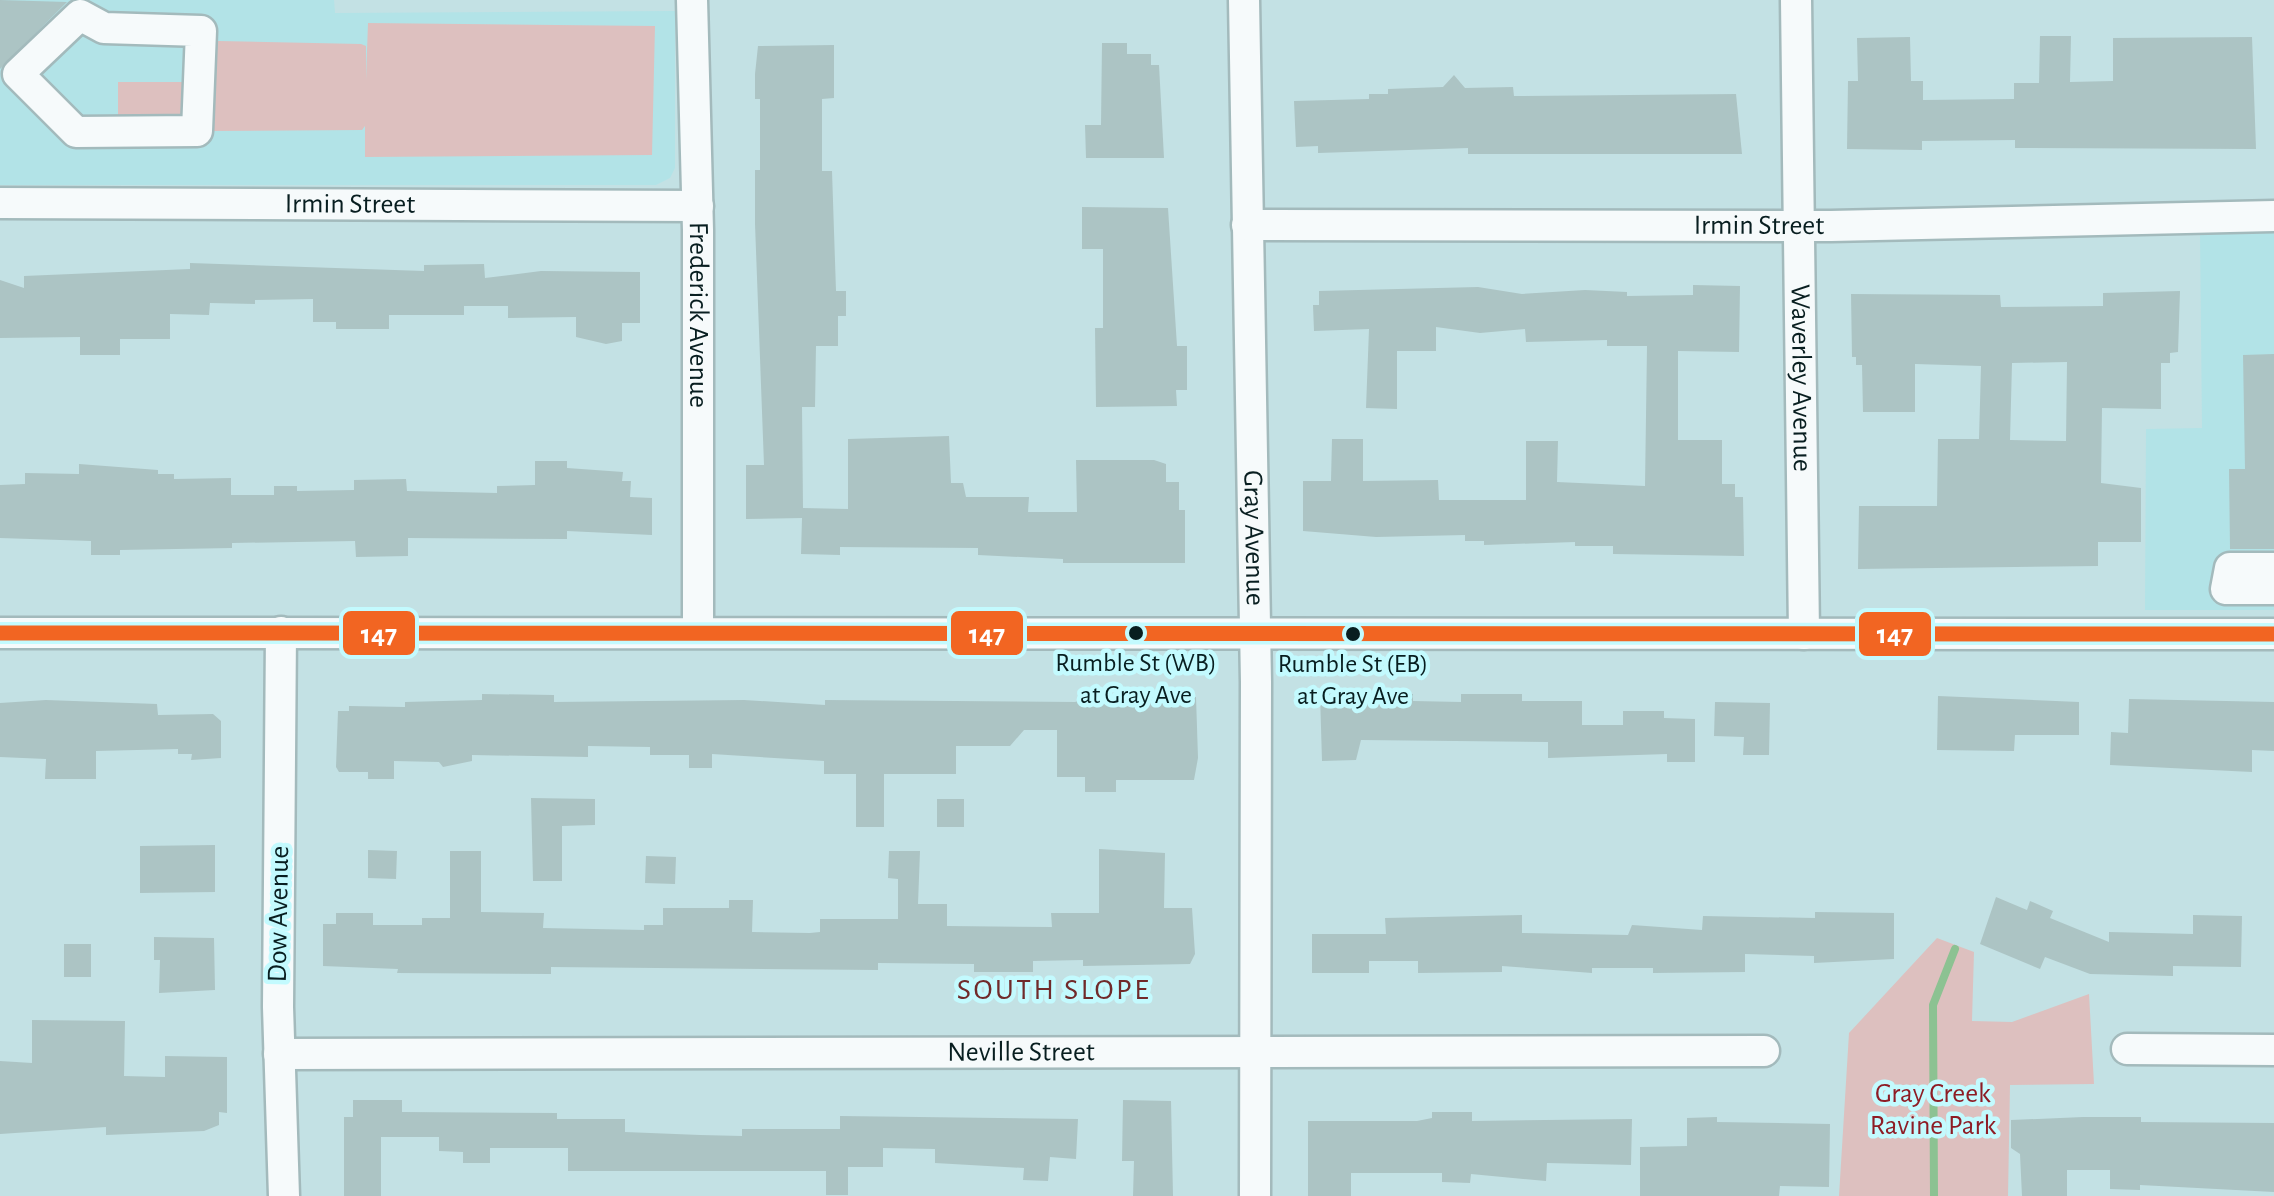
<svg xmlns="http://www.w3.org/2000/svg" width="2274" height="1196" font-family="'Alegreya Sans',sans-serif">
	<rect width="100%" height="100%" fill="#c3e1e4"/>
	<g fill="#b2e3e7">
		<polygon points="0,0 334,0 335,13 675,11 675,168 670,178 656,185 0,185"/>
		<polygon points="2274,229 2274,610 2145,610 2146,429 2202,428 2200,231"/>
	</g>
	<g fill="#ddc0bf">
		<polygon points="368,23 655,26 652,155 365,157 365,126 362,130 207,131 207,50 218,41 361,44 366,46 366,80"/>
		<rect x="118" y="82" width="79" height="49"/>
		<polygon points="1937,938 1974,952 1972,1021 2012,1022 2089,994 2094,1084 2010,1085 2008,1196 1839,1196 1849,1033"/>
	</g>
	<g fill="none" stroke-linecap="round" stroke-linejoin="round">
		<polyline stroke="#8cc292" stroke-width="8" points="1934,1196 1933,1005 1955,949"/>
	</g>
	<g fill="#acc4c4" fill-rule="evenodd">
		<polygon points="0,0 67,2 0,69"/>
		<polygon points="2040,36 2071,36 2070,82 2113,81 2113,38 2252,37 2256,149 2015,148 2015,140 1922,141 1922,150 1847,149 1848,81 1858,81 1857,38 1910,37 1911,81 1923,81 1923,100 2014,99 2014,83 2039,83"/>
		<polygon points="1102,43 1127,43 1127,54 1151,54 1151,65 1159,65 1164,158 1086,158 1085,125 1101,125"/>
		<polygon points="834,45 834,98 822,99 822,171 832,171 836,291 846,291 846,316 838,316 838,346 816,346 815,407 802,407 803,508 848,509 848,439 949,436 951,483 963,483 966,497 1029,497 1028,512 1077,512 1076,460 1154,460 1166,464 1166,482 1179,482 1179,510 1185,510 1185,563 1063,563 1063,559 978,555 978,548 840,547 840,555 801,554 802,518 746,519 746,465 764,465 755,224 755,170 760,170 760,99 755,99 755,74 758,46"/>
		<polygon points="1454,75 1465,88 1513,87 1514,96 1736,94 1742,154 1468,154 1468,148 1318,153 1318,146 1296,147 1294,101 1369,99 1369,94 1388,94 1388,89 1443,87"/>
		<polygon points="1082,207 1168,208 1177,346 1187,346 1187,390 1176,390 1177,406 1096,407 1095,328 1103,328 1103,249 1082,249"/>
		<polygon points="190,263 424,271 424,265 484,264 485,278 541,271 640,272 640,323 622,323 622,341 606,344 576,337 576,317 508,318 508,306 464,306 464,315 389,315 389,329 336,329 336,322 313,322 313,299 255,300 255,304 210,303 209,315 170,314 170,339 120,339 120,355 80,355 80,337 0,338 0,280 24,288 24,276 190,269"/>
		<polygon points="1693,285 1740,286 1739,352 1678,351 1678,440 1722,440 1722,484 1735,484 1735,497 1743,497 1744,556 1613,554 1613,546 1575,546 1575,542 1484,545 1484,541 1465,541 1465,535 1376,537 1303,531 1303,481 1331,481 1332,439 1363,439 1363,481 1438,480 1439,500 1526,500 1526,441 1558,441 1557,482 1645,486 1647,346 1607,346 1607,340 1526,342 1525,329 1480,333 1436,327 1436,351 1397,351 1397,409 1366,408 1369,329 1314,331 1313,305 1319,305 1319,291 1478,287 1522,294 1585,290 1627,292 1627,296 1693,295"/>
		<path d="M2180,291L2178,352L2170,353V363H2161V409L2102,408L2101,483L2141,488V542H2098V566L1858,569L1859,506H1937L1938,439H1979L1981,366L1915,364V412H1863L1862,365H1856V357H1852L1851,294L2000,295L2001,307L2103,306V293ZM2067,362L2066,441L2010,440L2012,363Z"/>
		<polygon points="2274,354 2274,549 2230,549 2229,469 2245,469 2243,355"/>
		<polygon points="535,461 567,461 567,468 623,472 622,481 631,481 630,497 652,498 652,535 567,531 567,539 408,538 408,556 356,557 355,541 232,543 232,548 120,550 120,555 91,555 91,541 0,538 0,485 25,484 25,473 79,474 79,464 158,470 158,474 174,474 174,479 231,478 231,495 274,495 274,486 297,486 297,491 354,490 354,480 406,479 407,491 497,493 497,486 535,485"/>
		<polygon points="1372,692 1413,694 1413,701 1461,702 1461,694 1522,694 1522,701 1582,701 1582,725 1623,725 1623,711 1664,711 1664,718 1695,719 1695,762 1667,762 1667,754 1548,758 1548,742 1361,740 1356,760 1322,761 1320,694"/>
		<polygon points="482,694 554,695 554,702 744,700 825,705 825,700 1075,702 1094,697 1100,702 1139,702 1139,696 1196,697 1198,758 1194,780 1116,780 1116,792 1085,792 1085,777 1057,777 1057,730 1024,730 1010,746 956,746 956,774 884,774 884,827 856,827 856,774 824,774 824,761 712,754 712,768 689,768 689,755 650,755 650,747 588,746 588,757 472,755 472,761 443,767 439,762 394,761 394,779 368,779 368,772 339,772 336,767 338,711 349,711 349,706 405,707 405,702 482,700"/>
		<polygon points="1938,696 2079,702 2079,735 2015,735 2014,751 1937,750"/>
		<polygon points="2129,699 2274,702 2274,751 2252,750 2252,772 2110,765 2111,732 2128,733"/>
		<polygon points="46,700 157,704 158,715 213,714 221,721 221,758 191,760 192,754 178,754 178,749 96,751 96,779 45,779 46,759 0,757 0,703"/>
		<polygon points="1715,702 1770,703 1769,755 1743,755 1744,737 1714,736"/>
		<polygon points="531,798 595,799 595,825 562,826 562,881 533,881"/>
		<rect x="937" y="799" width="27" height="28"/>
		<polygon points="215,845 215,892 140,893 140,846"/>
		<polygon points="1099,849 1165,853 1164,908 1192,908 1195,954 1190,964 1083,966 1083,960 1033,961 1033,972 974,972 974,964 878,963 878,970 551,967 551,974 397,973 398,969 323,966 323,924 336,924 336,913 373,913 373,925 422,925 422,918 450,918 450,851 481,851 481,912 544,913 543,928 644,930 644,925 663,925 663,908 729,908 729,900 753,900 752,932 810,933 820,932 820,919 898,919 898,879 888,878 889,851 920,851 918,904 947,904 947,926 1052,927 1051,913 1099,913"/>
		<polygon points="368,850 397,851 396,879 368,878"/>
		<polygon points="646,856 676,857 675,884 645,883"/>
		<polygon points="1996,897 2027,910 2030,901 2053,911 2050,918 2109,942 2109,932 2193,934 2193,915 2242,916 2241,967 2173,966 2173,976 2090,974 2045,957 2040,969 1980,944"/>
		<polygon points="1815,912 1894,913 1894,959 1814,963 1814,956 1745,954 1745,972 1653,973 1653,968 1592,968 1592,973 1502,966 1502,972 1418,973 1418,961 1369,961 1369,973 1312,973 1312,934 1386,934 1385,918 1522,915 1522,933 1628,935 1632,925 1702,930 1703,916 1815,918"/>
		<polygon points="154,937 214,938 215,990 159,993 160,960 154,960"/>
		<rect x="64" y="944" width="27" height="33"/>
		<polygon points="32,1020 125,1021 124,1076 165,1077 165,1056 227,1057 227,1113 219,1112 219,1125 204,1131 106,1135 106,1127 0,1134 0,1061 32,1063"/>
		<polygon points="353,1100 402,1100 402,1112 557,1113 557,1119 625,1119 625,1132 700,1135 742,1136 742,1129 840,1129 840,1116 1078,1119 1076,1159 1050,1157 1048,1181 1023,1180 1024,1168 935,1163 935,1149 883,1148 883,1167 848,1167 848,1195 826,1195 826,1171 568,1171 568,1148 490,1148 490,1163 463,1163 463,1152 439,1151 439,1137 381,1137 381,1196 344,1196 344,1117 353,1117"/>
		<polygon points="1123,1100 1171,1101 1173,1196 1133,1196 1134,1161 1122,1161"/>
		<polygon points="1432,1112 1472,1112 1472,1121 1632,1119 1631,1165 1547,1163 1546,1181 1471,1174 1470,1183 1442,1182 1442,1173 1351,1173 1351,1196 1308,1196 1308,1121 1417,1121 1432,1118"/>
		<polygon points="1717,1117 1717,1122 1830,1124 1829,1187 1780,1186 1779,1196 1640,1196 1640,1147 1687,1146 1687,1118"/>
		<polygon points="2083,1117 2141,1117 2141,1122 2274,1123 2274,1192 2140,1185 2140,1190 2110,1189 2110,1170 2067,1170 2067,1196 2022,1196 2020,1154 2011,1148 2011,1120"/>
	</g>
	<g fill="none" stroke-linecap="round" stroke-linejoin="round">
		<g stroke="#a3babc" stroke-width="35">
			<g id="minor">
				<path id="s1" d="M692,0L698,230V632"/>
				<path id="s2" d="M1244,0L1256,682L1255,1196"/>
				<path id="s3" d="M1796,0L1804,634"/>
				<polygon points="80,15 104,28 201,31 197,131 76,132 18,74"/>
				<path id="s4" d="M0,203L698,206"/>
				<path id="s5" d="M1247,225L1831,226L2274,216"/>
				<polyline points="2274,568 2230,568 2226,589 2274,589"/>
				<polyline points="281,632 278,1007 284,1196"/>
				<polyline points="0,633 2274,634"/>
				<polyline points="2127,1049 2274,1050"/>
				<path id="s6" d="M279,1054L1764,1051"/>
			</g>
		</g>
		<use href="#minor" stroke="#f6fafb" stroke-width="30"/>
		<g stroke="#c3fafe" stroke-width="22">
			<polyline id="bus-1" points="0,633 2274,634"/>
		</g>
		<use href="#bus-1" stroke="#f26522" stroke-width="15"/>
	</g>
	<g fill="#081e20" stroke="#c3fafe" stroke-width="4">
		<circle cx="1136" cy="633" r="9"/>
		<circle cx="1353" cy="634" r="9"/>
	</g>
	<g text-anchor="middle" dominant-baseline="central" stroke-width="9" stroke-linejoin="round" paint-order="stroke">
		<g font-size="26" fill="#081e20" stroke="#c3fafe">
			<text x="1136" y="663">Rumble St (WB)<tspan x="1136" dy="32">at Gray Ave</tspan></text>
			<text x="1353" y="664">Rumble St (EB)<tspan x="1353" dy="32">at Gray Ave</tspan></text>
		</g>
		<g font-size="28" fill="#081e20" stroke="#c3fafe">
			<text stroke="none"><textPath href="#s4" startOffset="350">Irmin Street</textPath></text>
			<text stroke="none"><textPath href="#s5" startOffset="512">Irmin Street</textPath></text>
			<text stroke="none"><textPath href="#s1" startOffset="315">Frederick Avenue</textPath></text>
			<text stroke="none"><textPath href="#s3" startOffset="378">Waverley Avenue</textPath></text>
			<text stroke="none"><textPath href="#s2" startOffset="538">Gray Avenue</textPath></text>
			<text transform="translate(279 914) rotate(-89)">Dow Avenue</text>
			<text stroke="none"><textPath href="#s6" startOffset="742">Neville Street</textPath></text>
		</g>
		<g font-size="28" fill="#8e1c25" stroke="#c3fafe">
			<text x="1933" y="1094">Gray Creek<tspan x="1933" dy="32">Ravine Park</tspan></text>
		</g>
		<g font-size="30" letter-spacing="2.5" fill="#702a2a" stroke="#c3fafe">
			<text x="1054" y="990">SOUTH SLOPE</text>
		</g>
	</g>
	<g stroke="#c3fafe" stroke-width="4">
		<rect x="341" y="609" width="76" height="48" rx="10" fill="#f26522"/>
		<rect x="949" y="609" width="76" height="48" rx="10" fill="#f26522"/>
		<rect x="1857" y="610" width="76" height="48" rx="10" fill="#f26522"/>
	</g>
	<g font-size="28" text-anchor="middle" font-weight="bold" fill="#fff">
		<text x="379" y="643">147</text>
		<text x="987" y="643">147</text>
		<text x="1895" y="643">147</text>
	</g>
</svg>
